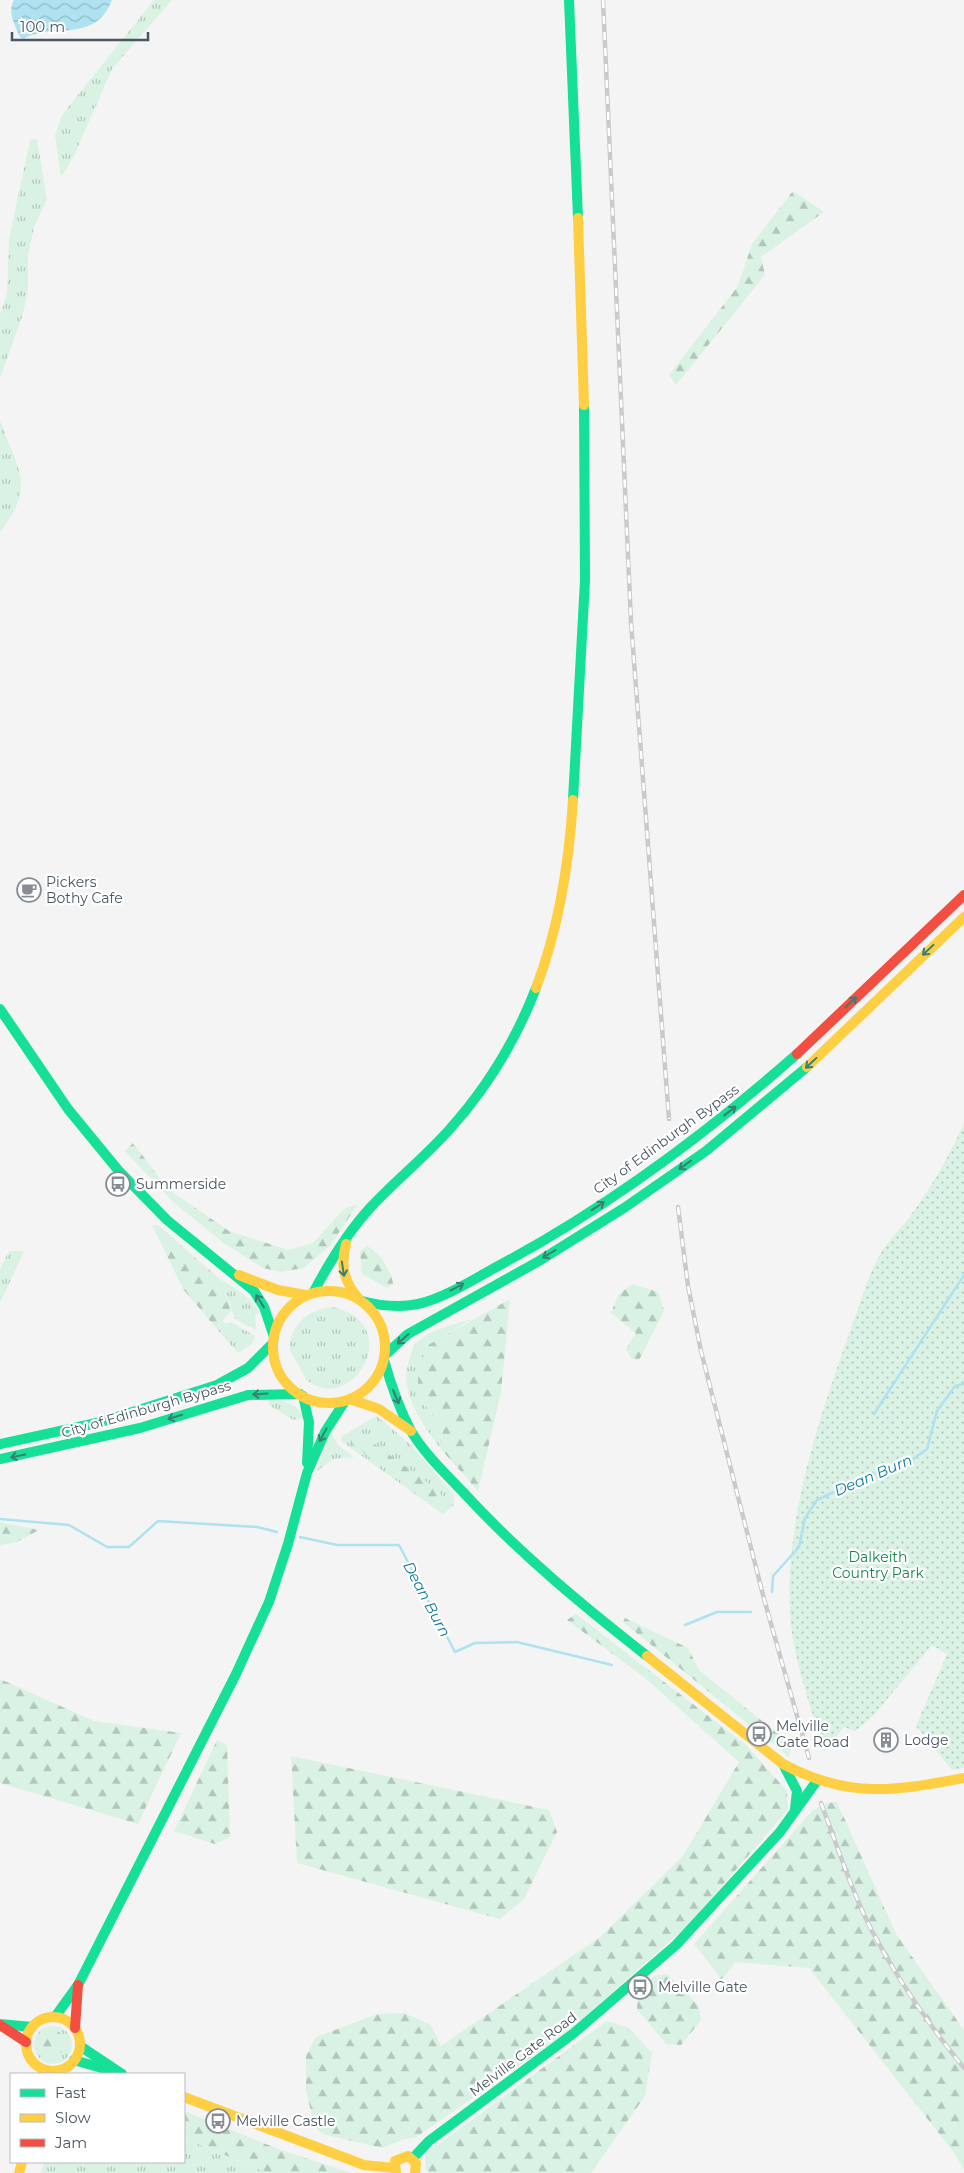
<svg xmlns="http://www.w3.org/2000/svg" width="964" height="2173" font-family="Montserrat,sans-serif">
	<defs>
		<pattern id="grass-tufts" width="24" height="20" patternUnits="userSpaceOnUse" patternTransform="scale(1.25)"><rect width="24" height="20" fill="#d9f2e3"/><path d="M3 7l-1-3M5 7V3M7 7l1-3M15 17l-1-3M17 17v-4M19 17l1-3" fill="none" stroke="#b2c7bb"/></pattern>
		<pattern id="forest-firs" width="22" height="20" patternUnits="userSpaceOnUse" patternTransform="scale(1.25)"><rect width="22" height="20" fill="#d9f2e3"/><path d="M5 1l3.5 6h-7zM16 11l3.5 6h-7z" fill="#b2c7bb"/></pattern>
		<pattern id="park-dots" width="8" height="8" patternUnits="userSpaceOnUse" patternTransform="scale(1.25)"><rect width="8" height="8" fill="#d9f2e3"/><path d="M2 2h.1M6 6h.1" fill="none" stroke="#b2c7bb" stroke-width="1.8" stroke-linecap="round"/></pattern>
		<pattern id="water-waves" width="16" height="10" patternUnits="userSpaceOnUse" patternTransform="scale(1.25)"><rect width="16" height="10" fill="#aee2f0"/><path d="M0 5q4-4 8 0t8 0" fill="none" stroke="#90bac6"/></pattern>
	</defs>
	<rect width="100%" height="100%" fill="#f4f4f4"/>
	<g fill="url(#grass-tufts)">
		<polygon points="154,0 172,0 112,69 73,158 61,177 55,135 62,115"/>
		<polygon points="37,139 47,199 34,228 28,255 28,291 22,317 0,378 0,315 7,293 9,240 30,140"/>
		<path d="M0,420C17,469 37,485 0,532Z"/>
		<polygon points="9,1251 24,1251 0,1303 0,1269"/>
		<path d="M221,1280C236,1289 250,1296 259,1312L255,1315L256,1330L235,1319Z"/>
		<path d="M333,1307C408,1326 351,1415 308,1381C304,1378 295,1357 290,1351C289,1324 309,1309 333,1307Z"/>
		<path d="M470,1320L428,1345L418,1396L443,1428L440,1448C421,1422 397,1390 410,1357C412,1352 413,1346 416,1343C431,1329 451,1325 470,1320Z"/>
		<polygon points="223,1321 226,1324 231,1322 255,1336 252,1344 238,1353 216,1328"/>
		<path d="M268,1398C282,1401 299,1403 304,1418L293,1420L269,1405Z"/>
		<polygon points="377,1416 410,1444 454,1495 454,1505 443,1514 341,1441 342,1436"/>
		<polygon points="330,1431 339,1446 354,1457 333,1459 317,1471"/>
		<circle cx="53" cy="2045" r="19"/>
		<polygon points="184,2138 268,2173 41,2173 44,2162 184,2162"/>
	</g>
	<g fill="url(#forest-firs)">
		<polygon points="793,191 824,212 761,257 765,275 676,385 669,375 738,286 752,244"/>
		<polygon points="133,1143 168,1189 229,1231 288,1250 313,1243 344,1209 358,1204 330,1246 303,1268 281,1272 263,1268 225,1244 173,1202 125,1151"/>
		<polygon points="152,1225 158,1225 221,1280 231,1311 216,1328 183,1289"/>
		<path d="M367,1246C379,1251 392,1272 393,1284L387,1288L362,1274L360,1251Z"/>
		<polygon points="632,1284 658,1292 664,1311 639,1360 631,1358 626,1349 636,1333 611,1313 618,1295"/>
		<polygon points="510,1299 501,1392 478,1491 440,1448 443,1428 418,1396 418,1370 428,1345"/>
		<polygon points="358,1432 439,1491 445,1502 439,1506 351,1444 351,1434"/>
		<polygon points="0,1522 39,1530 17,1542 0,1545"/>
		<polygon points="576,1614 746,1745 787,1791 788,1810 686,1927 566,2033 415,2138 404,2139 382,2148 322,2134 314,2125 306,2090 306,2056 316,2037 378,2014 404,2013 431,2025 441,2046 600,1937 683,1856 739,1762 644,1677 567,1620"/>
		<polygon points="625,1618 688,1648 699,1670 777,1733 792,1741 789,1757 623,1622"/>
		<polygon points="0,1679 94,1721 181,1733 138,1824 0,1783"/>
		<polygon points="217,1740 227,1745 230,1837 215,1844 174,1831"/>
		<polygon points="291,1756 549,1810 557,1832 524,1899 500,1919 297,1863"/>
		<polygon points="837,1802 896,1934 964,2030 964,2170 955,2154 809,1968 735,1962 722,1980 694,1944 813,1810 827,1803"/>
		<polygon points="667,1974 698,2005 701,2020 681,2045 666,2044 637,2009 638,1993 653,1976"/>
		<polygon points="607,2021 629,2028 652,2053 645,2096 591,2173 428,2173 426,2169 425,2154"/>
		<circle cx="54" cy="2043" r="12"/>
		<polygon points="184,2111 281,2150 351,2173 268,2173 184,2138"/>
	</g>
	<path fill="url(#park-dots)" d="M964,1123V1768L952,1770L916,1726L947,1654L932,1645L874,1715L855,1731L844,1727L824,1752C814,1715 799,1677 793,1639C777,1544 817,1423 849,1334C859,1308 866,1280 879,1256C884,1246 903,1226 911,1215C932,1186 950,1155 964,1123Z"/>
	<path fill="url(#water-waves)" d="M14,0H112C94,45 55,21 23,39L20,37C15,25 7,12 14,0Z"/>
	<g fill="none" stroke-linecap="round" stroke-linejoin="round">
		<g stroke="#aee2f0" stroke-width="2.5">
			<polyline points="874,1414 964,1275"/>
			<polyline points="0,1519 69,1525 107,1547 129,1547 158,1521 257,1527 277,1532"/>
			<polyline points="300,1537 337,1545 399,1545 455,1652 475,1643 517,1642 612,1665"/>
			<polyline points="772,1592 773,1576 799,1547 805,1518 817,1500 863,1478 909,1462 927,1449 937,1411 955,1386 964,1384"/>
			<polyline points="685,1625 717,1612 751,1612"/>
		</g>
		<g stroke="#16e098" stroke-width="10">
			<polyline points="569,0 578,218"/>
			<polyline points="573,800 585,580 584,405"/>
			<polyline points="0,1009 68,1109 118,1170 167,1220 254,1291 264,1307 274,1337"/>
			<path d="M313,1293C329,1263 347,1233 370,1208C395,1181 424,1158 449,1130C486,1089 516,1040 536,988"/>
			<path d="M362,1301C381,1306 399,1308 418,1304C445,1298 476,1278 500,1265C608,1207 705,1135 797,1054"/>
			<polyline points="385,1355 408,1334 539,1261 624,1208 706,1151 807,1067"/>
			<path d="M384,1360C391,1385 399,1408 411,1431C424,1453 445,1473 463,1492C519,1553 582,1605 647,1656"/>
			<polyline points="303,1396 309,1422 307,1463"/>
			<polyline points="0,1444 101,1422 217,1385 248,1368 273,1343"/>
			<polyline points="0,1459 140,1428 248,1395 300,1394"/>
			<polyline points="783,1764 797,1791 795,1809"/>
			<polyline points="55,2017 78,1985 236,1674 269,1602 288,1544 307,1473 325,1432 345,1401"/>
			<polyline points="0,2024 32,2027"/>
			<polyline points="80,2046 122,2074"/>
			<polyline points="74,2060 112,2071"/>
			<polyline points="413,2158 429,2141 574,2033 676,1945 780,1832 816,1782"/>
		</g>
		<g stroke="#ffcf43" stroke-width="10">
			<polyline points="578,218 584,405"/>
			<path d="M536,988C559,928 569,864 573,800"/>
			<polyline points="807,1067 964,917"/>
			<path d="M346,1244C340,1266 344,1282 359,1299"/>
			<polyline points="239,1275 278,1290 306,1295"/>
			<circle cx="329" cy="1347" r="56"/>
			<polyline points="350,1399 379,1409 411,1431"/>
			<path d="M647,1656L783,1764C848,1799 895,1791 964,1778"/>
			<circle cx="53" cy="2044" r="27"/>
			<polyline points="184,2097 364,2165 394,2168"/>
			<polyline points="19,2173 22,2162"/>
			<polyline points="396,2173 395,2161 408,2156 416,2163 415,2173"/>
		</g>
		<g stroke="#f24e42" stroke-width="10">
			<polyline points="797,1054 964,895"/>
			<polyline points="0,2025 26,2042"/>
			<polyline points="75,2028 78,1985"/>
		</g>
		<g stroke="#c9cacc" stroke-width="4.5">
			<g id="rail">
				<polyline points="603,0 631,622 669,1119"/>
				<polyline points="678,1207 688,1286 701,1351 764,1599 809,1758"/>
				<path d="M821,1803C837,1845 851,1890 872,1931C898,1980 929,2025 964,2068"/>
			</g>
		</g>
		<use href="#rail" stroke="#fff" stroke-width="2.5" stroke-dasharray="8" stroke-linecap="butt"/>
	</g>
	<defs><path id="oneway-shaft" d="M-6 0H5M1.5-3L5.5 0L1.5 3" fill="none" stroke-width="1.6" stroke-linecap="round" stroke-linejoin="round" transform="scale(1.25)"/></defs>
	<g stroke="#3a7f72">
		<use href="#oneway-shaft" transform="translate(928 950) rotate(137)"/>
		<use href="#oneway-shaft" transform="translate(851 1002) rotate(-44)"/>
		<use href="#oneway-shaft" transform="translate(811 1063) rotate(137)"/>
		<use href="#oneway-shaft" transform="translate(730 1111) rotate(-38)"/>
		<use href="#oneway-shaft" transform="translate(685 1165) rotate(144)"/>
		<use href="#oneway-shaft" transform="translate(598 1206) rotate(-34)"/>
		<use href="#oneway-shaft" transform="translate(549 1254) rotate(149)"/>
		<use href="#oneway-shaft" transform="translate(343 1269) rotate(81)"/>
		<use href="#oneway-shaft" transform="translate(457 1287) rotate(-28)"/>
		<use href="#oneway-shaft" transform="translate(260 1301) rotate(-122)"/>
		<use href="#oneway-shaft" transform="translate(403 1339) rotate(139)"/>
		<use href="#oneway-shaft" transform="translate(260 1394) rotate(176)"/>
		<use href="#oneway-shaft" transform="translate(396 1397) rotate(67)"/>
		<use href="#oneway-shaft" transform="translate(175 1417) rotate(163)"/>
		<use href="#oneway-shaft" transform="translate(323 1435) rotate(118)"/>
		<use href="#oneway-shaft" transform="translate(18 1456) rotate(169)"/>
	</g>
	<defs>
		<g id="cafe-ring" transform="scale(1.25)"><circle r="9.5" fill="#fff" stroke="#868d94" stroke-width="1.5"/><path d="M-5.5-4.5H6V0H3Q3 3.5 0 3.5H-2.5Q-5.5 3.5-5.5 0ZM3-3.2v2h1.7v-2ZM-6 4.5H4V6H-6Z" fill="#868d94"/></g>
		<g id="bus-ring" transform="scale(1.25)"><circle r="9.5" fill="#fff" stroke="#868d94" stroke-width="1.5"/><path d="M-5-6H5V4H4V6H2V4H-2V6H-4V4H-5ZM-3.5-4V0h7V-4ZM-3.5 1.2v1.5H-2V1.2ZM2 1.2v1.5H3.5V1.2Z" fill="#868d94"/></g>
		<g id="building-ring" transform="scale(1.25)"><circle r="9.5" fill="#fff" stroke="#868d94" stroke-width="1.5"/><path d="M-4-6H4V6H1V3H-1V6H-4ZM-2.5-4.3h1.7v1.8h-1.7ZM.8-4.3h1.7v1.8H.8ZM-2.5-1h1.7V.8h-1.7ZM.8-1h1.7V.8H.8Z" fill="#868d94"/></g>
	</defs>
	<g fill-rule="evenodd">
		<use href="#cafe-ring" x="29" y="890"/>
		<use href="#bus-ring" x="118" y="1184"/>
		<use href="#bus-ring" x="759" y="1734"/>
		<use href="#building-ring" x="886" y="1740"/>
		<use href="#bus-ring" x="640" y="1987"/>
		<use href="#bus-ring" x="218" y="2121"/>
	</g>
	<g text-anchor="middle" dominant-baseline="central" stroke-width="4.5" stroke-linejoin="round" paint-order="stroke">
		<g font-size="14" fill="#4a5661" stroke="#fff" text-anchor="start">
			<text x="46" y="882">Pickers<tspan x="46" dy="16">Bothy Cafe</tspan></text>
			<text x="136" y="1184">Summerside</text>
			<text x="776" y="1726">Melville<tspan x="776" dy="16">Gate Road</tspan></text>
			<text x="904" y="1740">Lodge</text>
			<text x="658" y="1987">Melville Gate</text>
			<text x="236" y="2121">Melville Castle</text>
		</g>
		<g font-size="14" fill="#4a5661" stroke="#fff">
			<text transform="translate(666 1139) rotate(-36)">City of Edinburgh Bypass</text>
			<text transform="translate(146 1409) rotate(-16)">City of Edinburgh Bypass</text>
			<text transform="translate(523 2054) rotate(-37)">Melville Gate Road</text>
		</g>
		<g font-size="14" fill="#17864f" stroke="#fff">
			<text x="878" y="1557">Dalkeith<tspan x="878" dy="16">Country Park</tspan></text>
		</g>
		<g font-size="15" font-style="italic" fill="#0c7c9b" stroke="#fff">
			<text transform="translate(873 1475) rotate(-23)">Dean Burn</text>
			<text transform="translate(427 1599) rotate(62)">Dean Burn</text>
		</g>
	</g>
	<rect x="10" y="2073" width="175" height="90" fill="#ffffff" stroke="#b7bbc0"/>
	<rect x="20" y="2089" width="25" height="8" fill="#16e098" stroke="#b7bbc0"/>
	<text x="55" y="2098" font-size="15" fill="#4a5661">Fast</text>
	<rect x="20" y="2114" width="25" height="8" fill="#ffcf43" stroke="#b7bbc0"/>
	<text x="55" y="2123" font-size="15" fill="#4a5661">Slow</text>
	<rect x="20" y="2139" width="25" height="8" fill="#f24e42" stroke="#b7bbc0"/>
	<text x="55" y="2148" font-size="15" fill="#4a5661">Jam</text>
	<path d="M12 32v8h136v-8" fill="none" stroke="#4a5661" stroke-width="2.5"/>
	<text x="20" y="32" font-size="15" fill="#4a5661" stroke="#ffffff" stroke-width="4" paint-order="stroke">100 m</text>
</svg>
